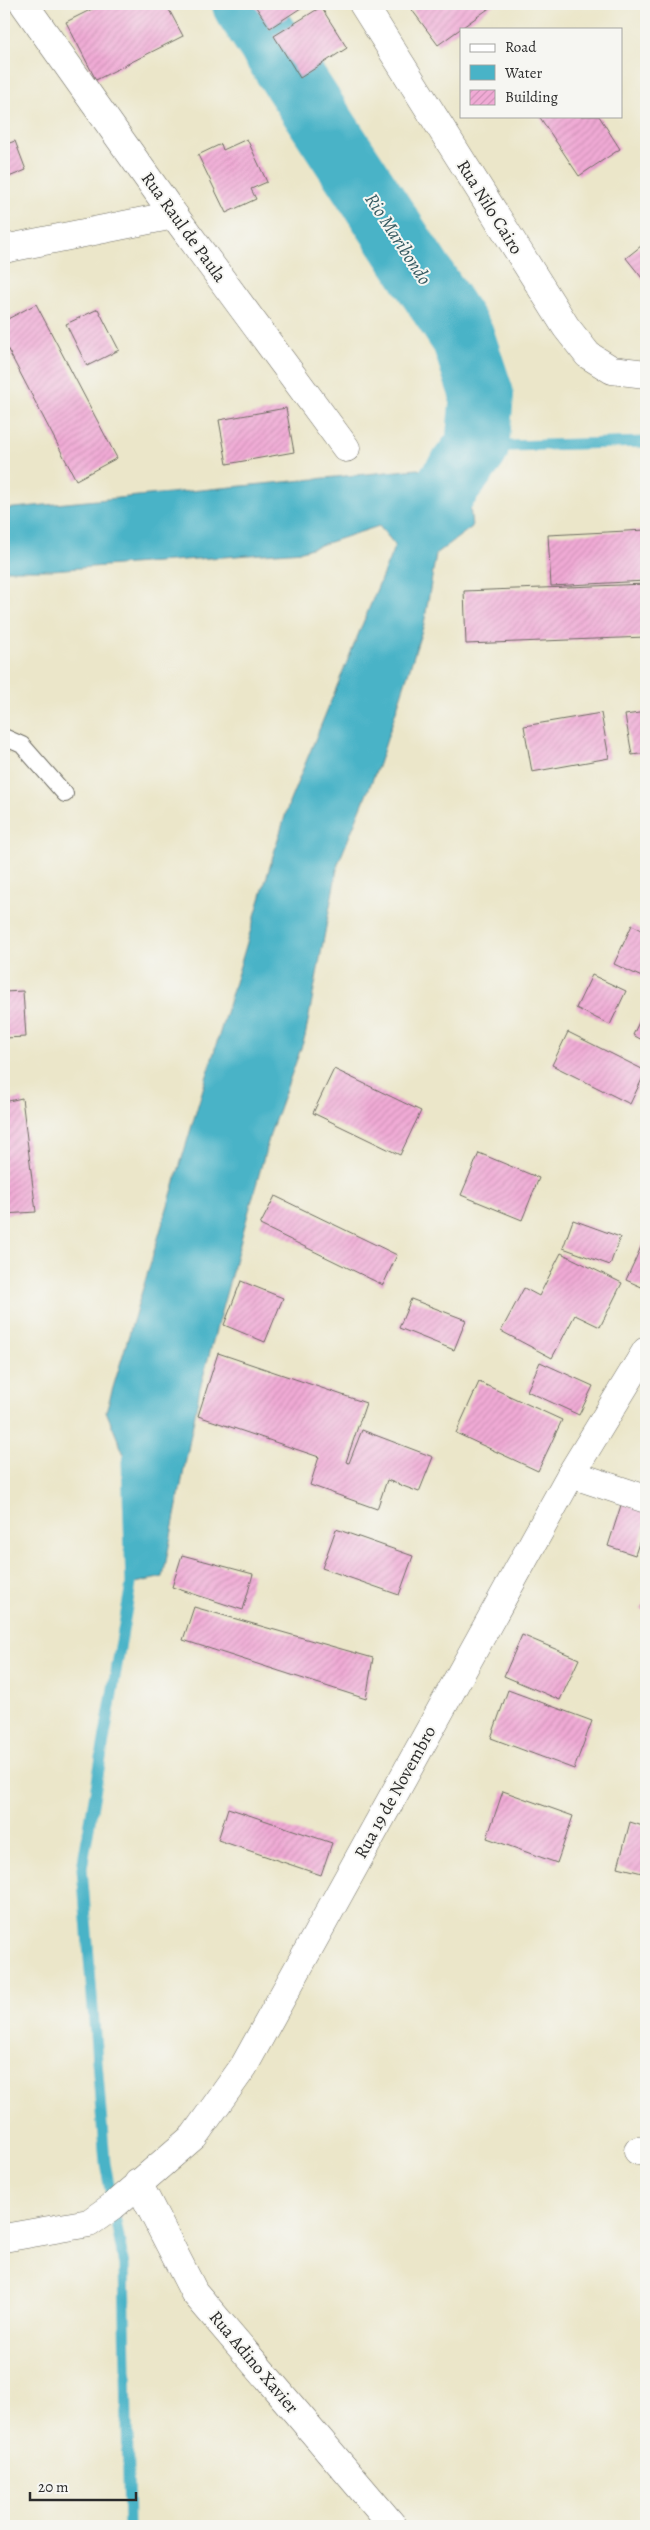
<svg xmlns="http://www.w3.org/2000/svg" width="650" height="2530" font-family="Alegreya,serif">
	<defs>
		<pattern id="building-hatch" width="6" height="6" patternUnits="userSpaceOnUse" patternTransform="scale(1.25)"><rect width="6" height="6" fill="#f0aad5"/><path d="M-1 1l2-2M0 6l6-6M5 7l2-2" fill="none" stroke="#ce92b7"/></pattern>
	</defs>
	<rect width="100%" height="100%" fill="#f6f6f2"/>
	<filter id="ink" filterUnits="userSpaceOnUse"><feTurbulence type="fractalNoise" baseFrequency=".02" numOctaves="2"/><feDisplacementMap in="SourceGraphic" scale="10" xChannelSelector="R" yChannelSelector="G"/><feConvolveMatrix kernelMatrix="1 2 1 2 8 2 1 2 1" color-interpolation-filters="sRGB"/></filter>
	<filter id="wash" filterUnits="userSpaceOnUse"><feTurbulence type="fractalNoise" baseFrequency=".0096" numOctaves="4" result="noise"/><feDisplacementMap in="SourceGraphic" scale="20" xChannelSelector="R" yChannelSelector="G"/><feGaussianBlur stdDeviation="1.12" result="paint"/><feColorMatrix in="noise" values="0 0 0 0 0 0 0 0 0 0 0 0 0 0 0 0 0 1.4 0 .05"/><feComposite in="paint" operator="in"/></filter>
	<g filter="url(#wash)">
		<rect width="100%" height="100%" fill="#ebe6c9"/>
		<polygon fill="#49b3c7" stroke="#3a6f79" points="418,469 447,487 470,506 472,527 436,554 424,624 379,764 338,864 305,1037 271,1131 200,1388 163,1577 131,1584 127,1462 106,1411 289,803 395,545 379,526 302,551 52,570 4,570 4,509"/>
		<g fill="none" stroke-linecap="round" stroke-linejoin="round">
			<g stroke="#49b3c7" stroke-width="11">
				<polyline points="477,447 646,442"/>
				<polyline points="129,2526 124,2265 105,2163 82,1868 131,1584 127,1462 131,1451"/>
			</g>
			<polyline stroke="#49b3c7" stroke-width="64" points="244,4 463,338 482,395 477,447 447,487"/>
		</g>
		<g id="blocks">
			<g fill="url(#building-hatch)">
				<polygon points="102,4 166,4 183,36 96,80 66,22"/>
				<polygon points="254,4 307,4 270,28"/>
				<polygon points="420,4 495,4 438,45 412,10"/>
				<polygon points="321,7 347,48 300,78 274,36"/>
				<polygon points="539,116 599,116 620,149 579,176"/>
				<polygon points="247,139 267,182 251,189 256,199 226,213 198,155 221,144 223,150"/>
				<polygon points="15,141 26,170 4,179 4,145"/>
				<polygon points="646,242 646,283 626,258"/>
				<polygon points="36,304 117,458 76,480 4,342 4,321"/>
				<polygon points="98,309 119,350 87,366 66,324"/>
				<polygon points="286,408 294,452 227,464 219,420"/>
				<polygon points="646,530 646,581 551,586 548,535"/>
				<polygon points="646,584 646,637 466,644 464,591"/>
				<polygon points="646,712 646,753 632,755 625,715"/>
				<polygon points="601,713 609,758 532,772 524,726"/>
				<polygon points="632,925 646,932 646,979 614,964"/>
				<polygon points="592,975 626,991 610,1025 576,1008"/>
				<polygon points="23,991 26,1037 4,1038 4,992"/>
				<polygon points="646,1007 646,1042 633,1035"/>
				<polygon points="568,1032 646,1071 630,1104 552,1065"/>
				<polygon points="334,1069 421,1111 400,1155 313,1113"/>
				<polygon points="22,1098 36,1212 4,1214 4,1102"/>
				<polygon points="479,1153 539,1178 522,1220 461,1195"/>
				<polygon points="275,1196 397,1255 383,1285 260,1225"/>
				<polygon points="573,1220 620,1237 610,1265 563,1248"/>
				<polygon points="646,1236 646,1289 626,1280"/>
				<polygon points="561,1253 622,1283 600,1327 575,1315 552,1358 501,1331 524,1288 539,1296"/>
				<polygon points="241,1281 283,1298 265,1342 224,1325"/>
				<polygon points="411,1299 466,1320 454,1350 399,1328"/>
				<polygon points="218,1353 366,1403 346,1462 349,1463 362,1430 433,1457 419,1492 387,1480 377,1509 310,1485 319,1457 198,1416"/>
				<polygon points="540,1362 593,1386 579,1415 527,1391"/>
				<polygon points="479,1382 562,1420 538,1471 456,1433"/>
				<polygon points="622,1502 646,1511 646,1522 635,1555 608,1546"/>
				<polygon points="336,1529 413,1556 399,1595 322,1568"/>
				<polygon points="182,1555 253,1574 243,1610 172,1587"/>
				<polygon points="646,1593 646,1612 641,1610"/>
				<polygon points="194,1607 373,1658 366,1699 183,1640"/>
				<polygon points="522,1635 579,1659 560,1700 504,1676"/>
				<polygon points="508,1690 592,1721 574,1769 491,1738"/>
				<polygon points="503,1791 573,1816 557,1863 487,1838"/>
				<polygon points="228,1808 332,1843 321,1875 218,1840"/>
				<polygon points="630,1822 646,1827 646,1874 618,1867"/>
			</g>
		</g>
	</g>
	<g filter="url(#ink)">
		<use href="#blocks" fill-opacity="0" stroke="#6e6c62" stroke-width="1"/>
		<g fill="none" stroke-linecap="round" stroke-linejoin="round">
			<g stroke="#6e6c62" stroke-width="18">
				<polyline id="service" points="4,737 22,745 65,794"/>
			</g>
			<g stroke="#6e6c62" stroke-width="29">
				<g id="minor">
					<polyline points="24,4 174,215 346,448"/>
					<polyline points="363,4 566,327 588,355 612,370 646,374"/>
					<polyline points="4,249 174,215"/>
					<polyline points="571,1474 646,1499"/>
					<polyline points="638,2151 646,2150"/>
					<polyline points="138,2183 194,2292 393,2526"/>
					<polyline points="4,2238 89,2223 113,2206 194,2136 244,2066 571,1474 646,1351"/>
				</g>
			</g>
			<use href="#service" stroke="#fff" stroke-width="16"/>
			<use href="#minor" stroke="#fff" stroke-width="28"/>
		</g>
	</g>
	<g text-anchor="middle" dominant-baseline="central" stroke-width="4" stroke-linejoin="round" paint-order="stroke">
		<g font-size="18" fill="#2b2b2b" stroke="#f6f6f2">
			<text transform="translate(490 207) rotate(58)">Rua Nilo Cairo</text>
			<text transform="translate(184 227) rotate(54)">Rua Raul de Paula</text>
			<text transform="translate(395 1792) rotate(-61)">Rua 19 de Novembro</text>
			<text transform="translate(254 2362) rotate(50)">Rua Adino Xavier</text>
		</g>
		<g font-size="19" font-style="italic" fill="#365b62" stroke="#f6f6f2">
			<text transform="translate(398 239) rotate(57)">Rio Maribondo</text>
		</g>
	</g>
	<rect width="650" height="2530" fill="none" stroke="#f6f6f2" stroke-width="20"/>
	<rect x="460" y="28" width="162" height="90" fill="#f6f6f2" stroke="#a5a5a2"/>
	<rect x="470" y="44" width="25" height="8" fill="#ffffff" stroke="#a5a5a2"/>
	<text x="505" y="52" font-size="15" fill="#2b2b2b">Road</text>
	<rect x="470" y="65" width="25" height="15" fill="#49b3c7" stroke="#a5a5a2"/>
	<text x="505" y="78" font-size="15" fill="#2b2b2b">Water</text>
	<rect x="470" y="90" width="25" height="15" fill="url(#building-hatch)" stroke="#a5a5a2"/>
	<text x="505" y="102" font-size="15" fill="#2b2b2b">Building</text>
	<path d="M30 2492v8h106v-8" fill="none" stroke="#2b2b2b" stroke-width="2.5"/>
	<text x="38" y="2492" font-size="15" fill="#2b2b2b" stroke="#f6f6f2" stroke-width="4" paint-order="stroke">20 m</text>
</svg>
